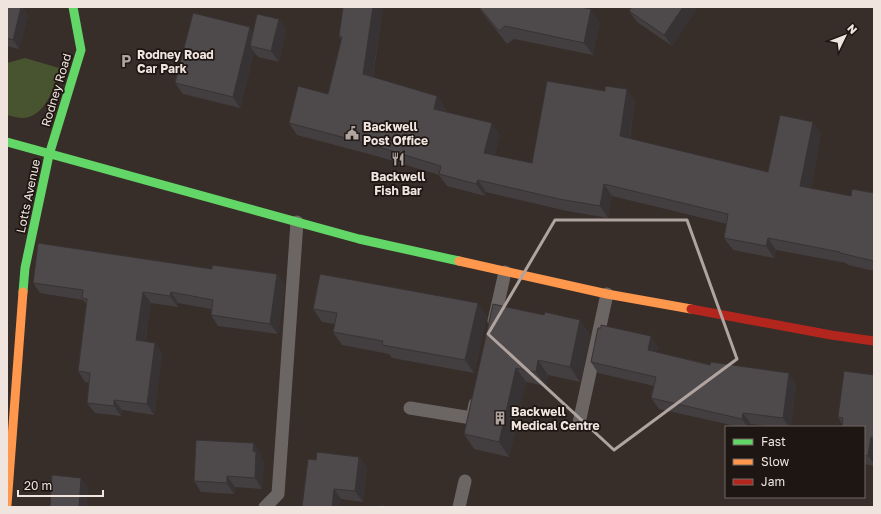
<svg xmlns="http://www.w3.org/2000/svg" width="881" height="514" font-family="'Golos Text',sans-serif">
	<rect width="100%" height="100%" fill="#372d29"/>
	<path fill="#47542f" d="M25,58L59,68C55,86 46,117 23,118C18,118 12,116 7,115V63Z"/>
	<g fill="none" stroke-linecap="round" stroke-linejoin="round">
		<g stroke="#6b6564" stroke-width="13">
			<polyline points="494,321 505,272"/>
			<polyline points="410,408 472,418 475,404"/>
			<polyline points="579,423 607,294"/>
			<polyline points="265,507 278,494 297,222"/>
			<polyline points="459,507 465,481"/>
		</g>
		<g stroke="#63d668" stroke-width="9">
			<polyline points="7,142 359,239 459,261"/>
			<polyline points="23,292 25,268 49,155 81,50 73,7"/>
		</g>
		<g stroke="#ff974d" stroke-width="9">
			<polyline points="459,261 607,294 691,309"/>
			<polyline points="7,505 23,292"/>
		</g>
		<polyline stroke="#b3261e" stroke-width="9" points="691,309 831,335 874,341"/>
	</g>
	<g fill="#433f40">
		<polygon points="7,7 22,7 28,16 19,49 7,46"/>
		<polygon points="478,7 580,7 600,22 593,55 514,39 507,44"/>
		<polygon points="698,7 672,46 637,22 629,11"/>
		<polygon points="383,8 373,77 437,96 445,108 445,111 500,135 495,155 532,163 605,91 627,89 635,101 630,139 768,172 821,134 811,188 851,196 874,193 874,271 848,265 846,263 776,250 774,258 733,250 724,238 727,224 612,196 608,218 567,211 486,192 485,196 447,186 439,175 380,157 297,135 289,123 328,94 341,40 339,36"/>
		<polygon points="279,19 286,30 279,62 258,57 254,52 240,108 183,94 175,83 253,32"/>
		<polygon points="212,269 277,274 285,285 278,334 218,326 211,315 211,309 178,303 178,307 151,303 145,342 155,343 162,354 154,415 122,410 121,416 95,413 87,403 89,383 85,382 78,371 86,304 83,300 40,293 33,283"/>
		<polygon points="313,309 487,316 474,373 392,358 389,354 342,345 333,332 335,324 322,322"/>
		<polygon points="544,315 580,320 590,335 580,382 548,375 546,386 526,382 509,457 474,449 464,434"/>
		<polygon points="658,347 657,352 796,384 791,427 775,427 751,424 750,427 740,427 659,409 651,398 654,386 598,373 591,362"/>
		<polygon points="874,375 874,466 864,464 864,427 842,424 838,417"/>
		<polygon points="262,454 261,458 264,462 262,489 235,487 234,494 201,492 194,481"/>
		<polygon points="359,457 367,467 363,502 341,499 308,459 316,460"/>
	</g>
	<g fill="#373334">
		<polygon points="21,7 28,16 19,49 13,40"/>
		<polygon points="373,7 382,7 383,8 371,86 363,74"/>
		<polygon points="683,7 698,7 672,46 664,35"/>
		<polygon points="591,9 600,22 593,55 584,43"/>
		<polygon points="279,19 286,30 279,62 271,51"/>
		<polygon points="250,27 257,38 250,46 254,52 240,108 233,97"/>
		<polygon points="627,89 635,101 628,148 620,136"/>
		<polygon points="437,96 445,108 442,121 434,109"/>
		<polygon points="813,122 821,134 809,197 800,186"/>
		<polygon points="492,123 500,135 493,164 484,153"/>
		<polygon points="478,180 486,192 485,196 476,184"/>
		<polygon points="604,184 612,196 608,218 600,206"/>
		<polygon points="768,238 776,250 774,258 766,246"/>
		<polygon points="277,274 285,285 278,334 270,324"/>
		<polygon points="143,292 151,303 143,351 136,340"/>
		<polygon points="171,292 178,303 178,307 170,296"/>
		<polygon points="478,303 487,316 474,373 465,360"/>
		<polygon points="580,320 590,335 580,382 570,367"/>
		<polygon points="651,336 658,347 655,361 648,350"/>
		<polygon points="155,343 162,354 154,415 147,404"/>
		<polygon points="538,360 548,375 546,386 536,372"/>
		<polygon points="516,368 526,382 509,457 499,442"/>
		<polygon points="789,373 796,384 791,427 789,427 783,418"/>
		<polygon points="114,400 122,410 121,416 114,406"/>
		<polygon points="743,413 751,424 750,427 748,427 742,419"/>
		<polygon points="871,437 874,442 874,464 868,456"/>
		<polygon points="254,443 262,454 261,458 264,462 262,489 255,478 253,451"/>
		<polygon points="359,457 367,467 363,502 355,491"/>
		<polygon points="227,476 235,487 234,494 227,483"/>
		<polygon points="81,478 88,488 87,507 79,507"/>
		<polygon points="334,489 341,499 340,507 332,507"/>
	</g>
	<g fill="#4e494b" stroke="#373334">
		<polygon points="7,7 21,7 13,40 7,38"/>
		<polygon points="343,7 373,7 363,74 437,96 434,109 492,123 484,153 532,163 547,81 605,91 605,86 627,89 620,136 768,172 780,115 813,122 800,186 851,196 852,189 874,193 874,261 840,253 840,252 768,238 766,246 724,238 728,214 604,184 600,206 559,199 478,180 476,184 439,174 441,166 372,145 289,123 298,86 328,94 342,37 339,36"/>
		<polygon points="479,7 580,7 591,9 584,43 505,26 499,31"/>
		<polygon points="632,7 683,7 664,35 629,11"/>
		<polygon points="193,13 250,27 233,97 175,83"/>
		<polygon points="257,14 279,19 271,51 250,46"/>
		<polygon points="38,243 212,269 212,265 277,274 270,324 211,315 213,300 171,292 170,296 143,292 136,340 155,343 147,404 114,400 114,406 87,403 90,373 78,371 87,299 82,298 83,290 33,283"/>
		<polygon points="320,274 478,303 465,360 382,345 383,341 333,332 337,313 313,309"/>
		<polygon points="493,304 544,315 545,312 580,320 570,367 538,360 536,372 516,368 499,442 464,434"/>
		<polygon points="601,325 651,336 648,350 710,365 711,362 789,373 783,418 743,413 742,419 651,398 656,377 591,362 598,328 601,328"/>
		<polygon points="844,371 874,375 874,438 871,437 868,456 864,455 864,427 842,427 843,418 838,417"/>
		<polygon points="196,440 254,443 253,451 256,452 255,478 227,476 227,483 194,481"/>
		<polygon points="317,452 359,457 355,491 334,489 332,507 302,507 308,459 316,460"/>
		<polygon points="52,475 81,478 79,507 50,507"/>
		<polygon points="381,505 388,507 380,507"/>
	</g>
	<path fill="none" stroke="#afa49f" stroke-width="3" stroke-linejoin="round" d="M555,220H687L737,359L614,450L488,334Z"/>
	<defs>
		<g id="parking-bare" transform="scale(1.08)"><path d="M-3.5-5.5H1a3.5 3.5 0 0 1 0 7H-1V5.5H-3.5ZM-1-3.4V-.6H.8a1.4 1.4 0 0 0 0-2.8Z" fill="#afa49f" stroke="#1e1612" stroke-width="2.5" paint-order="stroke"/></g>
		<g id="civic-bare" transform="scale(1.08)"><path d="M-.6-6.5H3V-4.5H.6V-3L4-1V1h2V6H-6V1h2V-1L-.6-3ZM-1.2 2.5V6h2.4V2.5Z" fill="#afa49f" stroke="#1e1612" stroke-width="2.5" paint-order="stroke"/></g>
		<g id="restaurant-bare" transform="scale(1.08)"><path d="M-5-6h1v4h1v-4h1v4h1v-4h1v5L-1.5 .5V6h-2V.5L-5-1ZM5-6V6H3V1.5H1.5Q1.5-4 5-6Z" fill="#afa49f" stroke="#1e1612" stroke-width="2.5" paint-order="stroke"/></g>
		<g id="building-bare" transform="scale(1.08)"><path d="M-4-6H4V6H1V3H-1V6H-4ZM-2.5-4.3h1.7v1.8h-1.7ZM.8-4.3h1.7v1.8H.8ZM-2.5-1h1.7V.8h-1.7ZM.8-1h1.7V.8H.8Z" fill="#afa49f" stroke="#1e1612" stroke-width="2.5" paint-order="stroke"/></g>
	</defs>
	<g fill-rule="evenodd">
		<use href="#parking-bare" x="126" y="61"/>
		<use href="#civic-bare" x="352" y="133"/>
		<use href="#restaurant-bare" x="398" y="159"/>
		<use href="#building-bare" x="500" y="418"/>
	</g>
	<g text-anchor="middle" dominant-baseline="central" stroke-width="3.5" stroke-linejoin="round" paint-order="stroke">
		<g font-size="12" font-weight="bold" fill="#f0e4df" stroke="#1e1612" text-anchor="start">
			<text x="137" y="54">Rodney Road<tspan x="137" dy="14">Car Park</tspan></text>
			<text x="363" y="126">Backwell<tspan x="363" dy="14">Post Office</tspan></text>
			<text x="398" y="176" text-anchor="middle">Backwell<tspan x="398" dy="14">Fish Bar</tspan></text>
			<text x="511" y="411">Backwell<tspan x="511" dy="14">Medical Centre</tspan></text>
		</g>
		<g font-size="12" fill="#f0e4df" stroke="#1e1612">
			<text transform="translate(56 90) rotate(-73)">Rodney Road</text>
			<text transform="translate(28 196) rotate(-78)">Lotts Avenue</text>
		</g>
	</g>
	<rect width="881" height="514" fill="none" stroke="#f0e4df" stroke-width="16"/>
	<rect x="725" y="426" width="140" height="72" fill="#1e1612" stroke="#726864"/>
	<rect x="733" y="439" width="20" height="6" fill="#63d668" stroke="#726864"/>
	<text x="761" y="446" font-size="12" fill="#f0e4df">Fast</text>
	<rect x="733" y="459" width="20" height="6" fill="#ff974d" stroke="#726864"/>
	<text x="761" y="466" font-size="12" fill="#f0e4df">Slow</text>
	<rect x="733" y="479" width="20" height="6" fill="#b3261e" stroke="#726864"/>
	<text x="761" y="486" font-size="12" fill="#f0e4df">Jam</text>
	<g transform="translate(845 36) rotate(47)" stroke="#1e1612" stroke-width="3" paint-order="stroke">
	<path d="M0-3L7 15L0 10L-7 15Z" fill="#f0e4df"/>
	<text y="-6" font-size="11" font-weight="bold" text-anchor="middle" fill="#f0e4df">N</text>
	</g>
	<path d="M18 490v6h85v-6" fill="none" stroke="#f0e4df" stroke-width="2"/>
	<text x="24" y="490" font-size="12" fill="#f0e4df" stroke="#1e1612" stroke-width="3" paint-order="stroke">20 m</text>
</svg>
